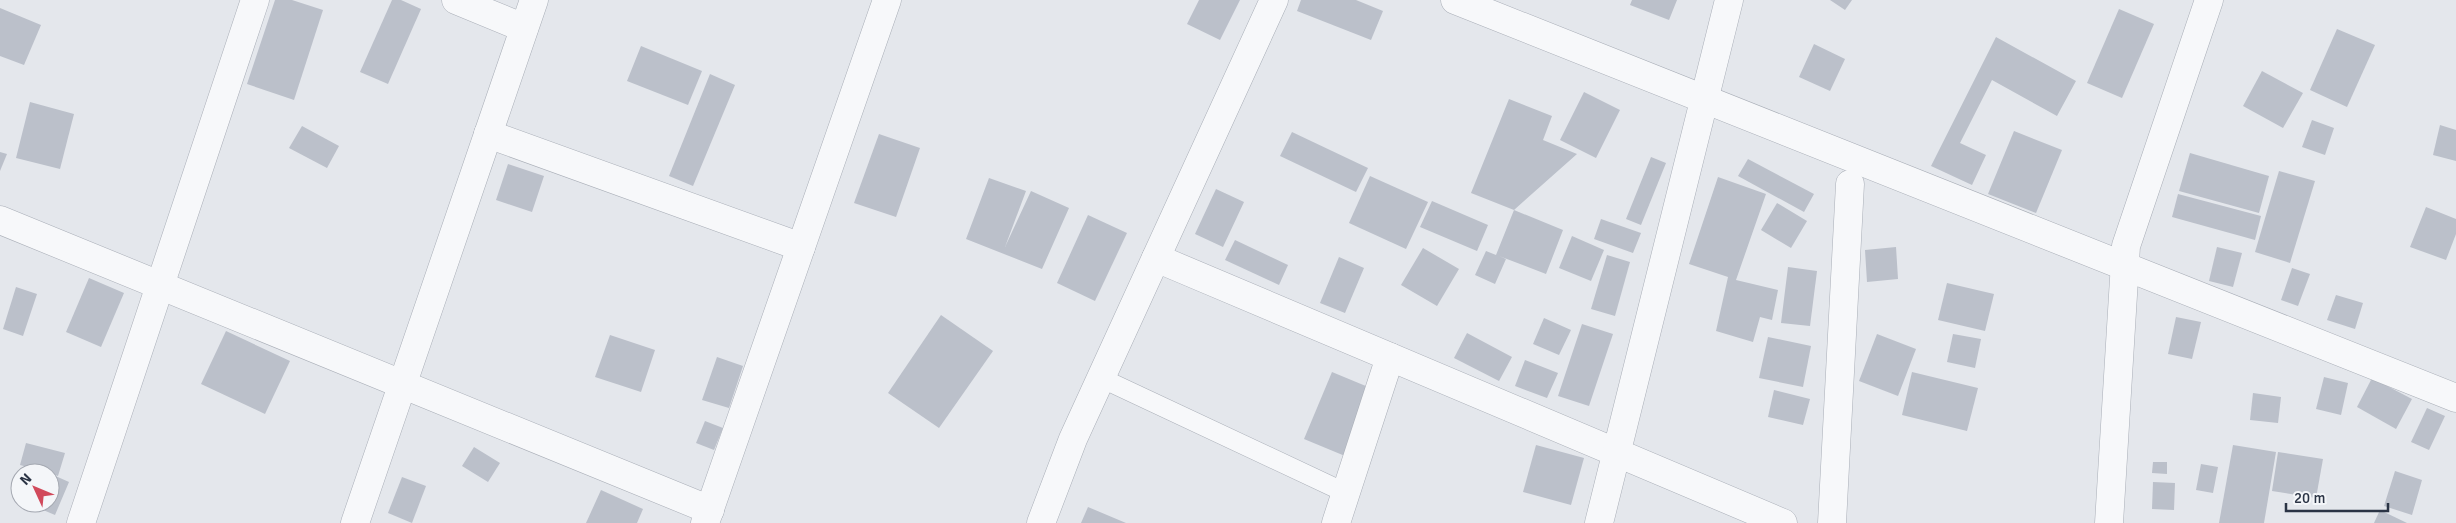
<svg xmlns="http://www.w3.org/2000/svg" width="2456" height="523" font-family="Signika,sans-serif">
	<rect width="100%" height="100%" fill="#e4e7ec"/>
	<g fill="#bbc0ca">
		<polygon points="275,0 292,0 323,10 294,100 247,84"/>
		<polygon points="392,0 401,0 421,9 388,84 360,72"/>
		<polygon points="1199,0 1240,0 1220,40 1187,24"/>
		<polygon points="1301,0 1356,0 1383,11 1371,40 1297,11"/>
		<polygon points="1632,0 1677,0 1669,20 1630,5"/>
		<polygon points="1830,0 1852,0 1845,10"/>
		<polygon points="0,8 41,25 24,65 0,56"/>
		<polygon points="2119,9 2154,24 2122,98 2087,83"/>
		<polygon points="2337,29 2375,45 2347,107 2310,90"/>
		<polygon points="1996,37 2076,81 2057,116 1992,80 1960,143 1986,155 1972,185 1931,166"/>
		<polygon points="1814,44 1845,59 1830,91 1799,77"/>
		<polygon points="641,46 702,71 688,105 627,81"/>
		<polygon points="2262,71 2303,93 2283,128 2243,106"/>
		<polygon points="710,74 735,85 693,186 669,176"/>
		<polygon points="1584,92 1620,110 1596,158 1560,140"/>
		<polygon points="1509,99 1552,116 1543,140 1577,154 1514,210 1471,193"/>
		<polygon points="30,102 74,114 60,169 16,158"/>
		<polygon points="2312,120 2334,128 2325,155 2302,147"/>
		<polygon points="2440,125 2456,130 2456,161 2433,155"/>
		<polygon points="302,126 339,146 327,168 289,148"/>
		<polygon points="2014,131 2062,150 2036,213 1988,194"/>
		<polygon points="1292,132 1368,168 1356,192 1280,156"/>
		<polygon points="879,134 920,148 896,217 854,203"/>
		<polygon points="0,152 7,154 0,171"/>
		<polygon points="2190,153 2269,176 2259,213 2179,191"/>
		<polygon points="1651,157 1666,163 1641,225 1626,219"/>
		<polygon points="1748,159 1814,194 1804,212 1738,176"/>
		<polygon points="508,164 544,176 532,212 496,200"/>
		<polygon points="2279,171 2315,181 2290,263 2255,252"/>
		<polygon points="1370,176 1428,202 1406,249 1349,223"/>
		<polygon points="1718,177 1766,194 1736,280 1778,290 1772,320 1760,317 1753,342 1716,331 1728,277 1689,264"/>
		<polygon points="989,178 1026,191 1005,247 1031,191 1069,208 1042,269 966,239"/>
		<polygon points="1216,189 1244,202 1223,247 1195,234"/>
		<polygon points="2178,194 2261,216 2255,240 2172,217"/>
		<polygon points="1432,201 1488,225 1477,251 1420,227"/>
		<polygon points="1777,203 1807,221 1791,248 1761,230"/>
		<polygon points="2426,207 2456,219 2456,234 2446,260 2410,247"/>
		<polygon points="1514,210 1563,230 1546,274 1499,256 1506,259 1495,284 1475,275 1486,251 1496,255"/>
		<polygon points="1088,215 1127,233 1095,301 1057,283"/>
		<polygon points="1601,219 1641,233 1633,253 1594,239"/>
		<polygon points="1572,236 1604,250 1591,281 1559,268"/>
		<polygon points="1235,240 1288,265 1279,285 1225,260"/>
		<polygon points="1896,247 1898,279 1867,282 1865,250"/>
		<polygon points="2217,247 2242,253 2233,287 2209,281"/>
		<polygon points="1423,248 1459,269 1437,306 1401,285"/>
		<polygon points="1607,255 1630,262 1615,316 1591,309"/>
		<polygon points="1339,257 1364,268 1345,313 1320,303"/>
		<polygon points="1788,267 1817,271 1810,326 1781,323"/>
		<polygon points="2292,268 2310,274 2298,306 2281,300"/>
		<polygon points="89,278 124,293 101,347 66,332"/>
		<polygon points="1947,283 1994,294 1985,331 1938,320"/>
		<polygon points="16,287 37,294 23,336 3,329"/>
		<polygon points="2336,295 2363,303 2355,329 2327,320"/>
		<polygon points="941,315 993,351 939,428 888,393"/>
		<polygon points="2176,317 2201,322 2192,359 2168,354"/>
		<polygon points="1544,318 1571,330 1559,355 1533,344"/>
		<polygon points="1582,324 1613,334 1589,406 1558,396"/>
		<polygon points="226,331 290,361 265,414 201,384"/>
		<polygon points="1467,333 1512,357 1499,381 1454,358"/>
		<polygon points="1877,334 1916,349 1898,396 1859,381"/>
		<polygon points="1953,334 1981,339 1975,368 1947,362"/>
		<polygon points="610,335 655,350 641,392 595,377"/>
		<polygon points="1768,337 1811,346 1803,387 1759,378"/>
		<polygon points="717,357 743,366 729,408 702,400"/>
		<polygon points="1525,360 1558,373 1547,398 1515,386"/>
		<polygon points="1332,372 1373,389 1345,456 1304,439"/>
		<polygon points="1912,372 1978,388 1967,431 1902,415"/>
		<polygon points="2324,377 2348,383 2341,415 2316,409"/>
		<polygon points="2372,378 2412,399 2396,429 2357,407"/>
		<polygon points="1774,390 1810,399 1803,425 1768,417"/>
		<polygon points="2253,393 2281,397 2278,423 2250,420"/>
		<polygon points="2427,408 2445,416 2429,450 2411,442"/>
		<polygon points="705,421 723,428 714,450 696,443"/>
		<polygon points="26,443 65,453 58,476 51,474 69,482 55,515 36,507 37,503 50,503 50,473 20,465"/>
		<polygon points="1536,445 1584,458 1571,505 1523,492"/>
		<polygon points="2233,445 2276,452 2264,523 2219,523"/>
		<polygon points="474,447 500,463 488,482 462,466"/>
		<polygon points="2278,452 2323,459 2316,498 2272,491"/>
		<polygon points="2153,462 2167,462 2167,474 2152,473"/>
		<polygon points="2201,464 2218,467 2213,493 2196,490"/>
		<polygon points="2395,471 2422,480 2412,515 2384,506"/>
		<polygon points="402,477 426,486 412,523 388,513"/>
		<polygon points="2153,482 2175,483 2174,510 2152,509"/>
		<polygon points="601,490 643,509 637,523 586,523"/>
		<polygon points="1088,507 1126,523 1081,523"/>
		<polygon points="2380,510 2407,523 2374,523"/>
	</g>
	<g fill="none" stroke-linecap="round" stroke-linejoin="round">
		<g stroke="#a9aeb7" stroke-width="20">
			<polyline id="lane" points="1101,378 1346,493"/>
		</g>
		<g stroke="#a9aeb7" stroke-width="29">
			<g id="street">
				<polyline points="456,0 524,28"/>
				<polyline points="1455,0 2456,398"/>
				<polyline points="488,134 801,247"/>
				<polyline points="0,220 710,510"/>
				<polyline points="1156,258 1783,523"/>
				<polyline points="81,523 255,0"/>
				<polyline points="355,523 534,0"/>
				<polyline points="705,523 887,0"/>
				<polyline points="1041,523 1073,439 1274,0"/>
				<polyline points="1336,523 1390,357"/>
				<polyline points="1599,523 1729,0"/>
				<polyline points="1832,523 1850,184"/>
				<polyline points="2109,523 2126,246 2209,0"/>
			</g>
		</g>
		<use href="#lane" stroke="#f7f8fa" stroke-width="19"/>
		<use href="#street" stroke="#f7f8fa" stroke-width="28"/>
	</g>
	<g transform="translate(35 488) rotate(314)"><circle r="24" fill="#f4f6f9" stroke="#a4a8b1"/>
	<path d="M0-4L9 19L0 12L-9 19Z" fill="#d1495b"/>
	<text y="-8" font-size="14" font-weight="bold" text-anchor="middle" fill="#2b3445">N</text>
	</g>
	<path d="M2286 503v8h102v-8" fill="none" stroke="#2b3445" stroke-width="2.5"/>
	<text x="2294" y="503" font-size="15" fill="#2b3445" stroke="#f4f6f9" stroke-width="4" paint-order="stroke">20 m</text>
</svg>
